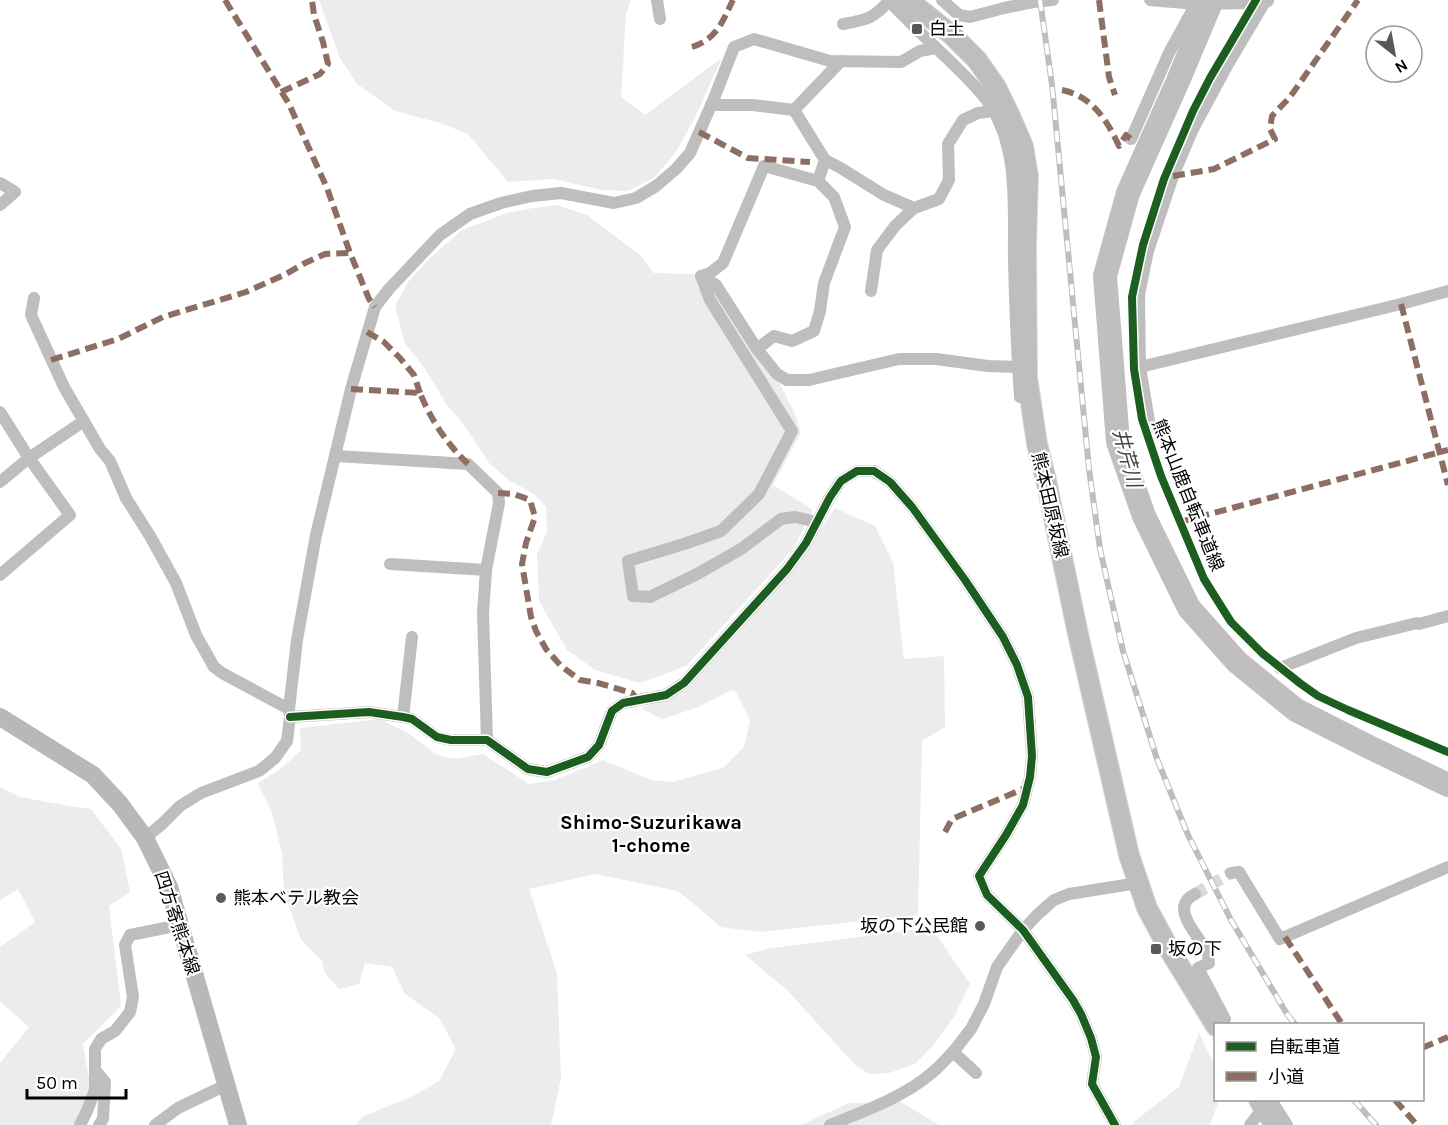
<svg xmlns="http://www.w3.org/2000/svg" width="1448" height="1125" font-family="Karla,'Noto Sans JP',sans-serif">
	<rect width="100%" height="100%" fill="#fff"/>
	<g fill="#ececec">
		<polygon points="319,0 631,0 626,14 621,97 645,115 722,58 694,119 676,152 655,177 628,191 601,190 554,179 508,182 468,134 440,123 395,111 357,84 340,58"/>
		<polygon points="557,205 587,215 641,256 654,273 693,274 721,283 773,370 795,414 801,433 773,485 813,510 793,549 686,666 640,683 595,670 567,650 539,601 537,554 547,532 546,507 534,494 510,481 489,463 464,425 447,405 425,369 405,343 395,306 408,282 429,259 462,230 507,213 527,209"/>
		<polygon points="835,508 875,526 893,563 904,659 944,656 945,727 922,741 918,915 760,932 721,927 678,891 595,874 529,889 557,973 561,1078 551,1125 356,1125 362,1117 415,1095 439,1081 456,1049 439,1018 405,994 392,967 365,963 359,984 339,989 324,972 323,962 301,940 284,892 282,853 272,813 258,783 283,767 301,750 300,728 380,719 411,735 435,754 453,759 483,754 529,784 555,780 603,760 651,780 672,782 723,768 744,747 750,719 734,689 696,708 662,719 641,708 663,700 687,689 731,637 793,571"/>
		<polygon points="0,787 20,797 75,807 91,809 121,849 130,892 109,906 121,1006 83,1044 91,1090 84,1125 0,1125 0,1063 29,1027 0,1002 0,947 35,922 18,889 0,900"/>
		<polygon points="911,930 937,936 970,984 955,1015 935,1043 915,1064 889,1073 869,1074 856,1066 788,991 745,955 767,949"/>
		<polygon points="1199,1033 1215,1066 1216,1100 1219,1100 1210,1125 1133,1125 1132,1123 1179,1087"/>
		<polygon points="901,1102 939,1125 801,1125 849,1103"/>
	</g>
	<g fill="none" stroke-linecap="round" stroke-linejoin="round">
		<polyline stroke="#bfbfbf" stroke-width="24" points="1212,0 1178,81 1128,193 1105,276 1118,442 1144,516 1189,608 1237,662 1296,710 1371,748 1448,785"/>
		<polyline stroke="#d9d9d9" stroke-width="12" stroke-dasharray="12 6" stroke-linecap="butt" points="1195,894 1231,873"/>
		<g stroke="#dbdbdb" stroke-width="22">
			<g id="primary">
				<polyline points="908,0 952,35 977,60 996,87 1010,116 1023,146 1028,176 1026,246 1027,377 1037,444 1046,480 1078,634 1129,855 1147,908 1169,949 1216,1026"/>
				<polyline points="1259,1100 1275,1125"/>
			</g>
		</g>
		<g stroke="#bebebe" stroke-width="12">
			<polyline points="657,0 660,19"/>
			<path d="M892,0L889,1C909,22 930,42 951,62C964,75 977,87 988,102C1020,148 1013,208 1014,261C1015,306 1017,352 1020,397"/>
			<polyline points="942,0 959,15 970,17 1004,8 1033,2 1053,0"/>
			<polyline points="1150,0 1196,4 1255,3 1268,1"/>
			<path d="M843,24C866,20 873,19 889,1L887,0"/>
			<polyline points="711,105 753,105 794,110 825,160 839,167 884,195 914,208 939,199 949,180 948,144 963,120 978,113 993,111"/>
			<polyline points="794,110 841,61"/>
			<polyline points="1131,139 1169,53 1198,0"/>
			<polyline points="825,160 818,181 764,166 723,263 710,273 701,276 716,285 757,349 777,374 787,380 809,380 899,359 936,359 988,366 1018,367"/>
			<polyline points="0,183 15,192 0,205"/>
			<polyline points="701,276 710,300 792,431 759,494 721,531 684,544 628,561 633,596 650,597 699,573 741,549 781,519 795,517 817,522"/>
			<polyline points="871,291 877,250 895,226 914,208"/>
			<polyline points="34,298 31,315 64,387 100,449 110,461 126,498 150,536 176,583 196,635 214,667 222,673 289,709"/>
			<polyline points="757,349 774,336 792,341 814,331 820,311 824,283 845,227 834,197 818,181"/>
			<polyline points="1140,367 1401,304 1448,291"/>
			<polyline points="0,412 29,458 70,515 0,575"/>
			<polyline points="1150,427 1140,367 1139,295 1148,251 1173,176 1193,129 1227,66 1266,0"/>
			<polyline points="336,456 468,464 498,493 499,503 486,570"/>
			<polyline points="0,482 29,458 84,421"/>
			<polyline points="390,564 486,570 483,613 487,740"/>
			<polyline points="1280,668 1356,638 1417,623 1419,624 1448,616"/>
			<polyline points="290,717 369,712 403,717 412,719 437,737 451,740 487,740 528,769 547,772 588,757 599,745 612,711 623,703 666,695 684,683 787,569 806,543 830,497 841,481 857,471 874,471 890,482 912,507 965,580 1003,637 1017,665 1028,697 1032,756 1030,777 1023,805 1006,835 979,876 987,895 1023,930 1073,1000 1081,1014 1091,1038 1096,1057 1092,1084 1115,1125"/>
			<polyline points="403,717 412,637"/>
			<polyline points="145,838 162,824 180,806 201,793 259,771 275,758 287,741 290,717 289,709 297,640 316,535 351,389 375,307 389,289 440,235 470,214 501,203 532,196 561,193 614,203 636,198 656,186 676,169 690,153 713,101 734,47 754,39 830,61 901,62 920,51 936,48"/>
			<polyline points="1231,873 1239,872 1280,939 1448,867"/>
			<path d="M1195,894C1167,908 1201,937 1208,954C1208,955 1209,963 1209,963L1198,968L1225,1019L1222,1024"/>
			<polyline points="96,1071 105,1082 103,1119 99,1125"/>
			<polyline points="976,1073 953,1052 971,1029 984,1004 997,967 1023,930 1038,914 1054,900 1069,894 1138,883"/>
			<polyline points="1271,1100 1287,1125"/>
			<polyline points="80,1125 87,1111 95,1090 95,1049 101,1039 115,1031 130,1012 133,997 125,945 130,935 180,925"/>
			<polyline points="155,1125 178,1108 226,1085"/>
			<path d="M830,1125C865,1111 904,1097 933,1072C940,1066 946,1059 953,1052"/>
			<polyline points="1250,1125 1264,1107"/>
		</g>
		<polyline stroke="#b8b8b8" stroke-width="18" points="0,717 93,775 120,804 145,838 169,887 238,1125"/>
		<use href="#primary" stroke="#bebebe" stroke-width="20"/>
		<g stroke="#bebebe" stroke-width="6">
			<g id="rail">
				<polyline points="1040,0 1052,85 1089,469 1100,549 1123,651 1157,759 1188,835 1231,920 1287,1014 1295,1024"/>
				<polyline points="1354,1100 1376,1125"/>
			</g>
		</g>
		<use href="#rail" stroke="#fff" stroke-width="4" stroke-dasharray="11" stroke-linecap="butt"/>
		<g stroke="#8d6e63" stroke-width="6" stroke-dasharray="12 6" stroke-linecap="butt">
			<polyline points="225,0 289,104 327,188 350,253 369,299 375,307"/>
			<polyline points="1099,0 1109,77 1115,95"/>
			<path d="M692,47C718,38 722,22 733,0"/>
			<path d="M1062,90C1092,96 1107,120 1119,146L1126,135L1131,139"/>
			<polyline points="281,92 320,74 328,64 323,42 314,15 312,0"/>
			<polyline points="699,132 748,158 810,162"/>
			<polyline points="1173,176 1214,169 1275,139 1270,129 1272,116 1290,97 1358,0"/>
			<polyline points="1401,304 1448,485"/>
			<polyline points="367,332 384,342 400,358 414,375 420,393"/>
			<polyline points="51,360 118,339 163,317 246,292 286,274 305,263 325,254 350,253"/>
			<path d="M351,389L420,393C431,420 447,444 468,464"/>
			<polyline points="498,493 514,494 530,500 535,517 526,543 522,564 531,617 536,631 546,649 561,666 580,680 598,683 632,693 637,699"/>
			<polyline points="1180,522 1448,450"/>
			<polyline points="945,832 952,819 1028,787"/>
			<polyline points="1285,937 1342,1024"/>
			<polyline points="1422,1048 1448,1037"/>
			<polyline points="1395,1100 1417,1125"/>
		</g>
		<g stroke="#fff" stroke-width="11">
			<g id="cycleway">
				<polyline points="1256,0 1210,78 1193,111 1164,179 1143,245 1132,297 1134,369 1142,419 1161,476 1204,579 1231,622 1262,653 1301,684 1318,696 1348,710 1448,752"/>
				<polyline points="290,717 369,712 403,717 412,719 437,737 451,740 487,740 528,769 547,772 588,757 599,745 612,711 623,703 666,695 684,683 787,569 806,543 830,497 841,481 857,471 874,471 890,482 912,507 965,580 1003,637 1017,665 1028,697 1032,756 1030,777 1023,805 1006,835 979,876 987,895 1023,930 1073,1000 1081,1014 1091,1038 1096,1057 1092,1084 1115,1125"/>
			</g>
		</g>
		<use href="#cycleway" stroke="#1b5e20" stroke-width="8"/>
	</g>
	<g fill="#595959" stroke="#fff" stroke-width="2">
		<rect x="911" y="23" width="12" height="12" rx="3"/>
		<circle cx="221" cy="898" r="6"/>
		<circle cx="980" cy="926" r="6"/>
		<rect x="1150" y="943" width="12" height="12" rx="3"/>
	</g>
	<g text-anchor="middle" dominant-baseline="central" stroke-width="4.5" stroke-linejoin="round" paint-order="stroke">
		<g font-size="18" fill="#000" stroke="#fff" text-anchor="start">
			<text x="929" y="29">白土</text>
			<text x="233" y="898">熊本ベテル教会</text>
			<text x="968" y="926" text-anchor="end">坂の下公民館</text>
			<text x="1168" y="949">坂の下</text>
		</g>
		<g font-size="18" fill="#000" stroke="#fff">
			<text transform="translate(1188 495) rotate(68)">熊本山鹿自転車道線</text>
			<text transform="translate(1050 505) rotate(77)">熊本田原坂線</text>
			<text transform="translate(177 923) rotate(72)">四方寄熊本線</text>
		</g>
		<g font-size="20" font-style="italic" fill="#444" stroke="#fff">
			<text transform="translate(1127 458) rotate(75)">井芹川</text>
		</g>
		<g font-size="20" font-weight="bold" fill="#000" stroke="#fff">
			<text x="651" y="822">Shimo-Suzurikawa<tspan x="651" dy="23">1-chome</tspan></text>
		</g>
	</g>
	<rect x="1214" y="1023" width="210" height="78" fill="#ffffff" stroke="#999999" stroke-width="1.5"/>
	<rect x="1226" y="1042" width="30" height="9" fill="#1b5e20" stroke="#999999" stroke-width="1.5"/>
	<text x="1268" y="1053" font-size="18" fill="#000000">自転車道</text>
	<rect x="1226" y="1072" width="30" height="9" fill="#8d6e63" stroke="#999999" stroke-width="1.5"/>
	<text x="1268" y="1083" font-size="18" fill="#000000">小道</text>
	<g transform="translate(1394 54) rotate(149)"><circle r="28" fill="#ffffff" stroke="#999999" stroke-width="1.5"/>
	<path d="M0-4.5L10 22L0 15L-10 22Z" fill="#595959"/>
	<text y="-9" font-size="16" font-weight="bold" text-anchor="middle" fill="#000000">N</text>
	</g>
	<path d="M27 1089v9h99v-9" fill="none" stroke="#000000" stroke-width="3"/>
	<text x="36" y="1089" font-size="18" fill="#000000" stroke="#ffffff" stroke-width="4.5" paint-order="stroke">50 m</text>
</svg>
